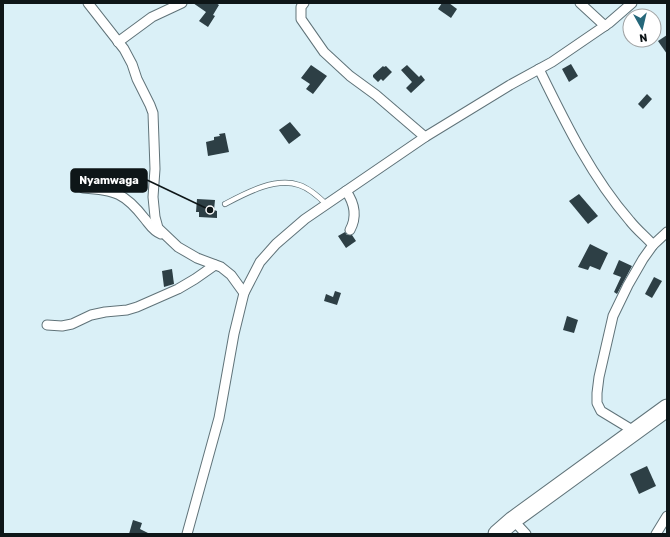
<svg xmlns="http://www.w3.org/2000/svg" width="670" height="537" font-family="Rubik,sans-serif">
	<rect width="100%" height="100%" fill="#daf0f7"/>
	<g fill="#2d3f45">
		<polygon points="193,3 216,3 219,5 213,15 215,16 208,27 199,21 206,12"/>
		<polygon points="442,3 449,3 457,9 451,18 438,9"/>
		<polygon points="667,35 667,54 658,41"/>
		<polygon points="571,64 578,76 569,82 562,69"/>
		<polygon points="311,65 327,76 313,94 306,89 310,84 301,78"/>
		<polygon points="407,65 419,77 421,75 425,80 411,93 406,88 412,82 401,70"/>
		<polygon points="383,66 384,67 386,66 392,72 383,81 381,79 378,82 373,77 373,75"/>
		<polygon points="647,94 652,99 643,109 638,104"/>
		<polygon points="290,122 301,135 289,144 279,130"/>
		<polygon points="225,133 229,152 208,156 206,142 214,140 214,137 220,136 219,134"/>
		<polygon points="579,194 598,216 588,224 569,201"/>
		<polygon points="197,199 215,200 214,210 217,211 217,218 199,217 199,212 196,212"/>
		<polygon points="345,232 347,235 352,235 356,241 346,248 338,236"/>
		<polygon points="590,244 608,253 600,270 590,266 588,270 578,267"/>
		<polygon points="619,260 632,266 617,294 614,292 621,277 613,274"/>
		<polygon points="172,269 174,284 164,287 162,271"/>
		<polygon points="654,277 662,281 652,298 645,294"/>
		<polygon points="335,291 341,293 337,305 324,301 326,294 333,297"/>
		<polygon points="567,316 578,320 574,333 563,330"/>
		<polygon points="647,466 656,486 639,494 630,474"/>
		<polygon points="133,520 142,523 140,529 150,534 129,534"/>
	</g>
	<g fill="none" stroke-linecap="round" stroke-linejoin="round">
		<g stroke="#607379" stroke-width="6">
			<path id="lane" d="M225,204C246,193 275,177 299,185C309,188 319,197 327,205"/>
		</g>
		<g stroke="#607379" stroke-width="11">
			<g id="street">
				<polyline points="88,3 124,49 132,64 137,79 150,105 153,113 155,169 153,197 155,217 158,228 178,247 197,258 221,267 231,275 244,293"/>
				<polyline points="304,3 301,7 301,19 324,52 350,76 376,95 425,137"/>
				<polyline points="580,3 605,26"/>
				<polyline points="118,42 152,17 182,3"/>
				<path d="M539,69C565,122 591,176 630,221C637,230 646,237 653,245"/>
				<path d="M83,188C115,190 125,193 145,219C150,225 153,231 161,234"/>
				<path d="M346,191C355,204 357,217 350,230"/>
				<polyline points="47,325 62,326 72,324 91,315 105,312 127,310 137,307 178,289 195,279 215,265"/>
				<polyline points="634,431 601,411 597,403 597,393 599,377 613,316 628,285 643,259 653,245 667,232"/>
				<polyline points="513,520 526,534"/>
				<polyline points="187,534 219,418 234,334 244,293 260,262 276,244 305,219 425,137 510,85 552,62 609,23 632,3"/>
				<polyline points="656,534 667,516"/>
			</g>
		</g>
		<g stroke="#607379" stroke-width="19">
			<polyline id="highway" points="497,534 513,520 667,408"/>
		</g>
		<use href="#lane" stroke="#fff" stroke-width="4.5"/>
		<use href="#street" stroke="#fff" stroke-width="9"/>
		<use href="#highway" stroke="#fff" stroke-width="17"/>
	</g>
	<path fill="none" stroke="#0e1618" stroke-width="1.5" d="M210 210L147 180"/>
	<circle fill="#0e1618" stroke="#fff" stroke-width="1.5" cx="210" cy="210" r="4"/>
	<rect fill="#0e1618" stroke="#0e1618" stroke-width="1.5" x="71" y="169" width="76" height="23" rx="4"/>
	<g font-size="11" text-anchor="middle" font-weight="bold" fill="#fff">
		<text x="109" y="184">Nyamwaga</text>
	</g>
	<rect width="670" height="537" fill="none" stroke="#0e1618" stroke-width="8"/>
	<g transform="translate(642 28) rotate(172)"><circle r="19" fill="#ffffff" stroke="#9fa2a3"/>
	<path d="M0-3L7 15L0 10L-7 15Z" fill="#25677a"/>
	<text y="-6" font-size="11" font-weight="bold" text-anchor="middle" fill="#0e1618">N</text>
	</g>
</svg>
